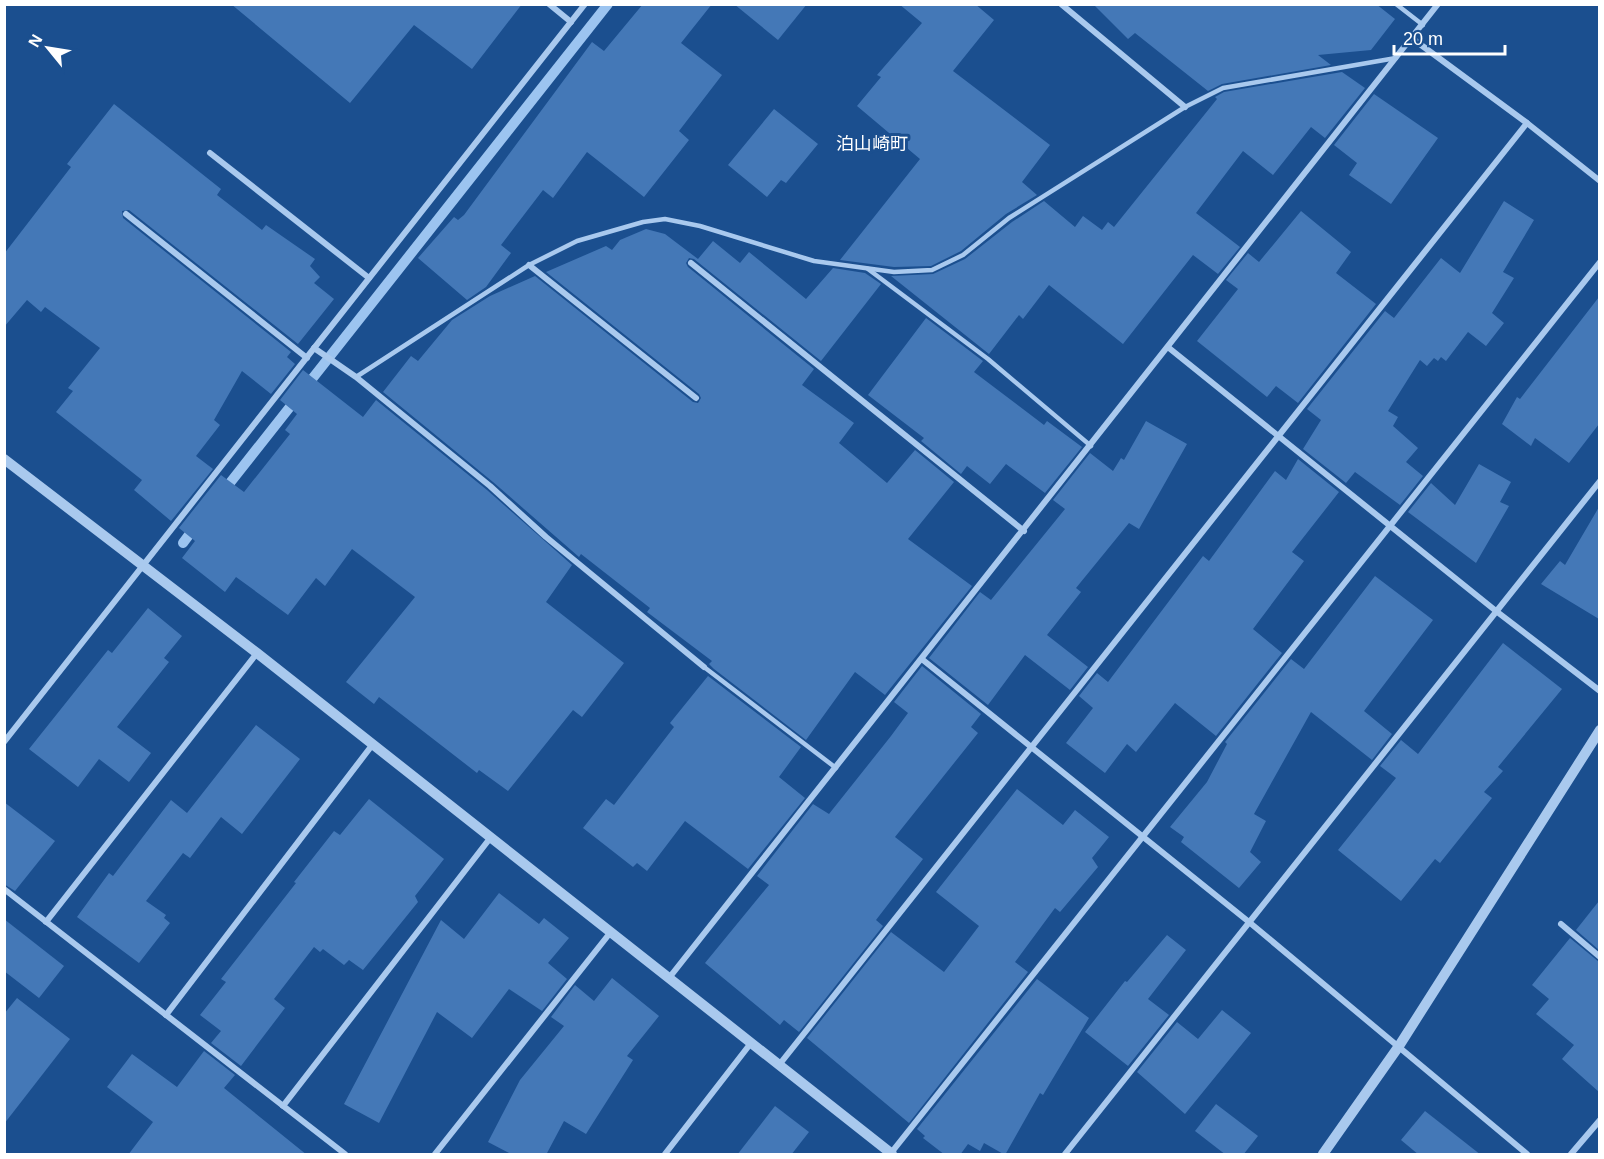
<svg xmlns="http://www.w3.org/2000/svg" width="1604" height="1159" font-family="Helvetica,'Noto Sans JP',sans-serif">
	<rect width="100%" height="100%" fill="#1b4f8f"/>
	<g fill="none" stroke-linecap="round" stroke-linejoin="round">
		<g stroke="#9cc4f0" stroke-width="10">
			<polyline points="222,493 608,4"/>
			<polyline points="183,543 197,524"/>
		</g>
	</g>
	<g fill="#4478b7">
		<polygon points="231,4 522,4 472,69 414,25 350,103"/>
		<polygon points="643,4 712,4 681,43 722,75 679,131 689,140 644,197 587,152 553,198 543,190 501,245 511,253 486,287 467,300 418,258 454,217 458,220 464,215 592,42 604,51"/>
		<polygon points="734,4 807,4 778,40"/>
		<polygon points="899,4 975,4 994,20 953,71 1050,145 1022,182 1037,195 1006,214 961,251 931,266 894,267 840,260 920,159 857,106 881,77 877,75 922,23"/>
		<polygon points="1093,4 1376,4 1395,19 1371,50 1318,55 1331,65 1222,84 1208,91 1135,33 1128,39"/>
		<polygon points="1342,72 1365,88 1325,138 1311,127 1273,175 1243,151 1196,213 1240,247 1218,274 1193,255 1123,344 1049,285 1023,319 1019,315 989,354 891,276 933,274 965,259 1012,222 1044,201 1075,227 1083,216 1102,230 1108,222 1114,227 1217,99 1215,97 1224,92"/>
		<polygon points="1374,94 1438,138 1391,204 1349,175 1357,163 1334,145"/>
		<polygon points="114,104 221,189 217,195 262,230 266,225 315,259 310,266 320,277 314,283 334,299 298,344 129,210 122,211 123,218 291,352 287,357 295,364 271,394 242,371 214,420 220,425 196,456 213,469 171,521 134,490 142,480 56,412 73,391 68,388 100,348 45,307 41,312 27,300 4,327 4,254 71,167 67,164"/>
		<polygon points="774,109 818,144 786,183 781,180 767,197 728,165"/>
		<polygon points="1504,201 1534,220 1503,272 1514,278 1492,313 1504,323 1486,346 1468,332 1446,361 1441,357 1438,361 1434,358 1427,366 1420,360 1388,411 1398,417 1393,426 1418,448 1406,462 1423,476 1400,505 1355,472 1346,483 1303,449 1321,420 1307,409 1385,311 1394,318 1441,258 1460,273"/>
		<polygon points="1301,211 1351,252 1336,273 1376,304 1298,403 1276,386 1267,397 1197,341 1238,289 1226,280 1248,253 1259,262"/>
		<polygon points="646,229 665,234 698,259 713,241 740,263 749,252 806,299 833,268 865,273 881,284 821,361 694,259 689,258 686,263 688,267 814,369 802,385 854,423 839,443 887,483 915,450 954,482 908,539 972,586 885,695 855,672 806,740 714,669 709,664 712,661 647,612 650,608 581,554 579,557 493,482 383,392 411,356 418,361 452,320 490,296 535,276 693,402 698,403 701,398 699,394 546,272 606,246 612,250 620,240"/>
		<polygon points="1599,297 1599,424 1569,463 1535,438 1531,446 1502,424 1517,397 1520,399"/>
		<polygon points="926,318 983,361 974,372 1044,425 1047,421 1082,447 1045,493 1006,464 990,484 967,466 961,474 921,441 924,438 868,395"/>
		<polygon points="303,370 363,417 376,400 487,490 572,565 546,602 624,663 582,717 573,710 508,791 479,770 477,773 379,697 374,704 346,682 415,597 352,549 325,586 316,578 288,615 236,577 225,592 182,558 195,541 179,528 221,475 244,492 290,434 285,430 297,414 280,400"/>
		<polygon points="1146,421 1187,444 1139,529 1129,523 1076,588 1081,592 1047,635 1088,667 1070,690 1025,655 988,705 929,658 980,592 991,600 1065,509 1053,500 1090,453 1113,471 1121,458 1124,460"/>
		<polygon points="1298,459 1339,492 1292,552 1304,561 1253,629 1282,653 1216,736 1175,703 1136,752 1127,744 1105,773 1066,743 1093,708 1079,696 1097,673 1108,682 1203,556 1209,561 1275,471 1286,480"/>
		<polygon points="1479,464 1511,482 1500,502 1509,506 1476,563 1408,512 1431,483 1455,505"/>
		<polygon points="1599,507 1599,619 1541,584 1560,561 1565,565"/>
		<polygon points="1375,576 1433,620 1364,711 1392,734 1372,760 1311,712 1254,814 1266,821 1250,852 1261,862 1239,888 1181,842 1184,837 1170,827 1207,782 1227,744 1225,742 1291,659 1304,669"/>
		<polygon points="148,608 182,636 164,658 169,662 117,727 151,753 129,782 99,759 78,787 29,749 108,650 112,653"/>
		<polygon points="1503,643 1562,689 1498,767 1503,771 1484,792 1492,798 1440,863 1435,859 1401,901 1338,850 1396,778 1380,766 1401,740 1418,754"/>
		<polygon points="922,666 981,714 971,727 978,733 895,837 923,859 876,920 883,926 799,1032 784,1020 780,1025 705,963 769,885 757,876 813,804 829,814 891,736 908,713 894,702"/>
		<polygon points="708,676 801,747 779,777 805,798 748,869 685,821 647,871 637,863 633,867 583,828 606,799 614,805 674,727 670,723"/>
		<polygon points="256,725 300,759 242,834 221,817 190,858 183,853 146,901 166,915 164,918 170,923 139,963 77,917 109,873 113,876 171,800 187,813"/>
		<polygon points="1017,789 1063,825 1075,810 1109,837 1092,858 1098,867 1060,912 1055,908 1015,962 1028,972 909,1123 807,1038 891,932 944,972 979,926 936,892"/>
		<polygon points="369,799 444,859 415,896 418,902 363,970 349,960 344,965 323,949 320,952 314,947 274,999 285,1008 241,1066 211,1043 221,1031 200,1015 226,982 221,979 296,883 294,882 334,831 340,835"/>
		<polygon points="4,802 55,841 15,891 4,884"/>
		<polygon points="499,893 539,924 544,918 569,938 548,963 567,979 542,1011 509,989 472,1038 437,1012 379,1123 344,1104 441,920 464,939"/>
		<polygon points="1599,901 1599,950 1576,930"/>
		<polygon points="4,919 64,966 39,998 4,971"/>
		<polygon points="1167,935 1186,950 1148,999 1169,1015 1128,1066 1085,1032 1125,981 1127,982"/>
		<polygon points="1570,938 1599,962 1599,1092 1562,1059 1574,1045 1536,1014 1549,999 1532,985"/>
		<polygon points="612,978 659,1016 627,1056 633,1060 586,1134 564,1121 546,1155 513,1155 488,1142 520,1080 564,1026 551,1017 575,985 594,1001"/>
		<polygon points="1037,979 1089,1018 1043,1095 1040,1093 1005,1155 984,1143 980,1151 968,1144 960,1155 945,1155 923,1138 925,1136 917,1129"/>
		<polygon points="17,998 70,1039 4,1124 4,1014"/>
		<polygon points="1222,1010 1251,1033 1185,1114 1137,1072 1177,1022 1198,1039"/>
		<polygon points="204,1051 235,1075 224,1088 307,1155 128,1155 153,1122 107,1087 132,1054 177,1087"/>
		<polygon points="1216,1104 1258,1136 1243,1155 1226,1155 1195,1131"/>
		<polygon points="775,1106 809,1132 791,1155 737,1155"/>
		<polygon points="1425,1111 1481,1155 1419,1155 1401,1140"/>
	</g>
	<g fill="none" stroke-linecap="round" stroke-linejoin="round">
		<g stroke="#a9c9ee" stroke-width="4.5">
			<polyline points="1396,4 1423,25"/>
			<polyline points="868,269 988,359 1091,446"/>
			<polyline points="356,377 529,265 577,241 643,222 665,219 700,226 814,261 894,272 932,270 963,255 1009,218 1185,107 1223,88 1396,58"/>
			<polyline points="704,667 836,768"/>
		</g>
		<g stroke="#a9c9ee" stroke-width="6">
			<polyline points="549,4 571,22"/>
			<polyline points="1061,4 1185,107"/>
			<polyline points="1413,39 1527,123 1600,181"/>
			<polyline points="210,153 369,278"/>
			<polyline points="126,214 307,358"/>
			<polyline points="691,263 1024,531"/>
			<polyline points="529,265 696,398"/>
			<polyline points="314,348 356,377 490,486 546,537 704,667"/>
			<polyline points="1169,348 1496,611 1600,691"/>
			<polyline points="923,660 1249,922 1527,1154"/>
			<polyline points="4,742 585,4"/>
			<polyline points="4,889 345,1154"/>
			<polyline points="46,922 257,653"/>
			<polyline points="1561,924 1600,957"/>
			<polyline points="669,978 1438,4"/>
			<polyline points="166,1015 373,744"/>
			<polyline points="779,1065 1527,123"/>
			<polyline points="283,1106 491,837"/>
			<polyline points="891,1153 1600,262"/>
			<polyline points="435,1154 610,933"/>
			<polyline points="665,1154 751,1043"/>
			<polyline points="1065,1154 1600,481"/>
			<polyline points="1571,1154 1600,1120"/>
		</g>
		<g stroke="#a9c9ee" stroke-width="10">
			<polyline points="4,459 257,653 892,1154"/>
			<polyline points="1323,1154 1399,1046 1600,730"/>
		</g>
	</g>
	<g text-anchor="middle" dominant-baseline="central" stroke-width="6" stroke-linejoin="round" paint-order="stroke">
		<g font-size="18" fill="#fff" stroke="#1b4f8f">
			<text x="872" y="144">泊山崎町</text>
		</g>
	</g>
	<rect width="1604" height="1159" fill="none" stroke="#ffffff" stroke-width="12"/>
	<g transform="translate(48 48) rotate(300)" stroke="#1b4f8f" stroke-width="4.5" paint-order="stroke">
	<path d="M0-4.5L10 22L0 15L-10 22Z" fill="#ffffff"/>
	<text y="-9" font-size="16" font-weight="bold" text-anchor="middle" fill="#ffffff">N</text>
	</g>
	<path d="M1394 45v9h111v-9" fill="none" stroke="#ffffff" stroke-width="3"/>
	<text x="1403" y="45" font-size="18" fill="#ffffff" stroke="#1b4f8f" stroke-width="4.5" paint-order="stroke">20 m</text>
</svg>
